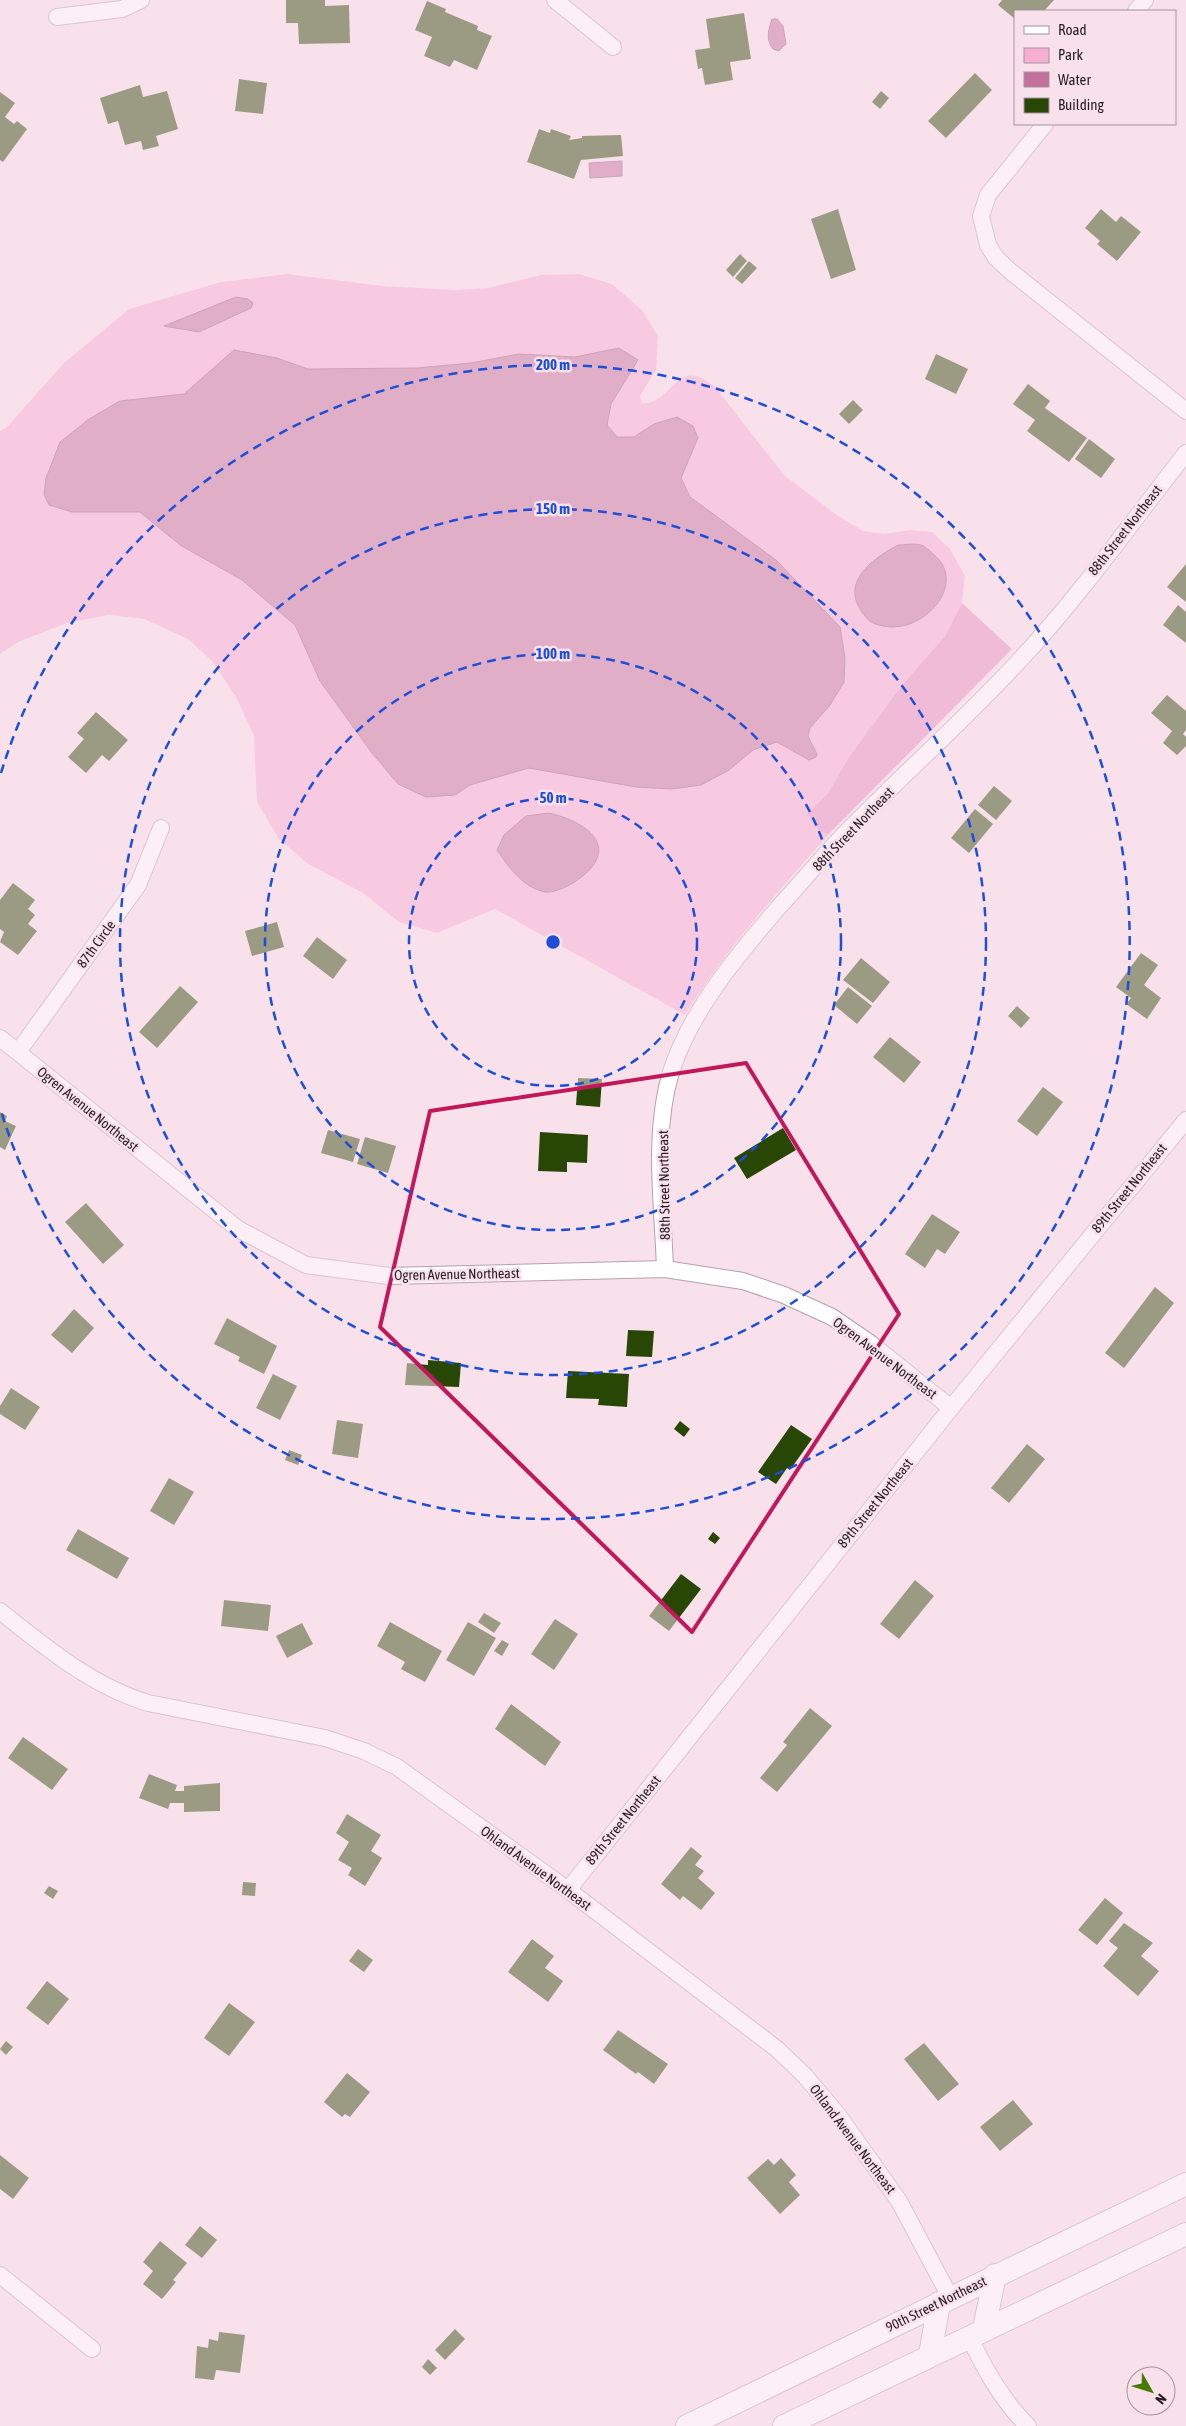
<svg xmlns="http://www.w3.org/2000/svg" width="1186" height="2426" font-family="'Asap Condensed',sans-serif">
	<rect width="100%" height="100%" fill="#f9e1ec"/>
	<path fill="#f7aed3" fill-rule="evenodd" d="M287,274L383,286L456,290L488,288L541,275L579,274L612,284L642,310L658,336L656,370L640,396L642,403C673,406 675,352 716,388L784,475L837,515L863,531L883,534L910,530L932,532L950,549L965,576L962,603L945,636L902,685L849,757L828,793L807,814L820,832L829,834C778,892 726,949 685,1015L495,909L437,933L399,922L363,893L308,864L279,839L257,802L254,736L236,697L212,661L188,639L144,619L108,615L67,623L18,642L0,654V431L6,428L64,363L129,309L221,282ZM236,297L251,308L199,332L164,326ZM619,348L638,360L611,404L607,425L617,438L634,437L654,424L694,448L681,478L690,497L776,560L819,606L830,705L810,728L808,736L814,746L809,760L777,742L753,750L742,759L636,787L529,768L470,785L455,795L398,784L372,753L320,681L295,625L242,580L180,545L140,512H72L49,505L44,494L46,478L60,443L89,419L120,401L184,394L234,351L277,358L308,369L417,368L471,363L519,354L575,357Z"/>
	<polygon fill="#e48dba" points="962,603 1012,649 829,834 820,832 807,814 828,793 849,757 902,685 945,636"/>
	<g fill="#c4709c" stroke="#945777">
		<path d="M772,19H777L783,26L786,44L779,51L773,49C765,39 769,28 772,19Z"/>
		<polygon points="622,161 622,176 590,178 589,163"/>
		<polygon points="236,297 248,299 253,303 251,308 199,332 164,326"/>
		<polygon points="619,348 638,360 611,404 607,425 617,437 634,437 654,424 677,417 693,426 698,438 681,478 690,497 776,560 840,627 845,658 844,682 830,705 810,728 808,736 817,754 816,757 809,760 777,742 753,750 729,770 701,785 672,789 636,787 529,768 470,785 455,795 426,797 398,784 372,753 320,681 295,625 242,580 180,545 140,512 72,512 49,505 44,494 46,478 60,442 89,419 120,401 184,394 234,350 277,358 308,369 417,368 471,363 519,354 575,357"/>
		<path d="M898,545C905,545 914,543 921,545C925,546 930,551 933,554C970,583 922,638 879,625C870,623 867,619 862,612C840,581 874,558 898,545Z"/>
		<path d="M549,813C592,823 623,851 573,883C567,887 553,893 545,892C523,888 508,866 497,850L504,835L526,816Z"/>
	</g>
	<g fill="#284604">
		<polygon points="286,0 325,0 325,6 349,5 350,43 299,44 298,23 286,23"/>
		<polygon points="1002,0 1054,0 1044,11 1015,11 1015,19 998,5"/>
		<polygon points="427,1 446,9 445,12 478,26 477,30 492,36 477,70 454,60 450,67 424,56 432,37 415,30"/>
		<polygon points="744,13 751,59 730,62 733,80 705,85 702,68 698,69 695,50 710,48 706,19"/>
		<polygon points="975,73 992,90 946,138 928,121"/>
		<polygon points="239,79 267,83 263,114 235,111"/>
		<polygon points="140,85 143,97 167,91 178,129 156,136 159,146 143,150 141,141 125,145 118,121 108,124 100,98"/>
		<polygon points="881,91 889,98 880,109 872,102"/>
		<polygon points="0,92 15,103 5,117 14,124 17,121 27,129 3,162 0,160"/>
		<polygon points="539,129 550,133 551,129 571,136 569,140 582,138 582,136 621,135 623,156 581,160 574,179 527,162"/>
		<polygon points="838,209 856,270 831,279 811,219"/>
		<polygon points="1101,209 1116,222 1121,216 1141,232 1117,261 1097,244 1100,241 1085,228"/>
		<polygon points="740,254 747,261 733,277 726,270"/>
		<polygon points="749,261 757,268 742,284 735,278"/>
		<polygon points="936,354 968,369 956,394 925,379"/>
		<polygon points="1028,384 1050,401 1045,408 1087,438 1069,462 1027,431 1035,420 1013,404"/>
		<polygon points="853,400 863,410 849,424 839,414"/>
		<polygon points="1089,439 1115,459 1101,478 1075,459"/>
		<polygon points="1186,564 1186,602 1167,587"/>
		<polygon points="1178,605 1186,612 1186,643 1163,625"/>
		<polygon points="1167,695 1186,711 1186,730 1183,734 1186,737 1186,746 1177,755 1163,743 1172,731 1151,713"/>
		<polygon points="96,712 128,740 109,761 102,755 86,773 68,757 84,739 77,733"/>
		<polygon points="994,786 1012,801 996,820 978,805"/>
		<polygon points="975,809 993,824 969,853 951,838"/>
		<polygon points="13,883 35,900 28,909 35,915 28,924 37,931 18,955 0,942 4,932 0,929 0,900"/>
		<polygon points="277,922 284,947 252,956 245,931"/>
		<polygon points="317,937 347,960 333,979 303,956"/>
		<polygon points="1141,953 1158,965 1144,985 1161,998 1147,1019 1126,1004 1131,998 1116,987"/>
		<polygon points="861,958 890,982 873,1003 843,980"/>
		<polygon points="180,986 198,1002 157,1048 139,1032"/>
		<polygon points="848,987 872,1006 857,1024 834,1005"/>
		<polygon points="1017,1006 1030,1018 1021,1028 1008,1016"/>
		<polygon points="890,1037 921,1062 904,1083 873,1057"/>
		<polygon points="578,1078 602,1079 600,1107 576,1105"/>
		<polygon points="1043,1087 1063,1102 1037,1136 1017,1121"/>
		<polygon points="0,1112 7,1116 5,1121 16,1126 5,1150 0,1147"/>
		<polygon points="783,1128 796,1150 747,1179 734,1158"/>
		<polygon points="328,1130 360,1139 353,1162 321,1153"/>
		<polygon points="540,1132 588,1135 587,1163 567,1162 567,1172 538,1171"/>
		<polygon points="365,1137 396,1146 388,1173 357,1164"/>
		<polygon points="86,1203 124,1245 103,1264 65,1222"/>
		<polygon points="932,1214 960,1232 945,1254 937,1249 925,1268 905,1254"/>
		<polygon points="1155,1287 1174,1303 1124,1368 1105,1353"/>
		<polygon points="74,1309 94,1328 72,1353 51,1335"/>
		<polygon points="227,1318 277,1346 264,1374 238,1361 240,1357 214,1344"/>
		<polygon points="628,1330 654,1331 652,1357 626,1356"/>
		<polygon points="428,1360 461,1363 459,1387 405,1385 407,1363 428,1365"/>
		<polygon points="568,1371 629,1374 627,1407 598,1405 599,1399 566,1398"/>
		<polygon points="273,1374 297,1386 280,1420 256,1408"/>
		<polygon points="11,1388 40,1407 25,1430 0,1414 0,1406"/>
		<polygon points="337,1420 363,1424 358,1458 332,1454"/>
		<polygon points="680,1421 690,1429 684,1437 674,1429"/>
		<polygon points="791,1425 812,1439 790,1470 787,1468 776,1484 758,1472"/>
		<polygon points="1027,1444 1045,1459 1009,1503 991,1488"/>
		<polygon points="289,1450 302,1455 298,1465 285,1460"/>
		<polygon points="169,1478 194,1492 174,1525 150,1511"/>
		<polygon points="78,1529 129,1558 117,1579 66,1550"/>
		<polygon points="713,1532 720,1538 715,1544 708,1539"/>
		<polygon points="681,1574 701,1589 669,1631 649,1616"/>
		<polygon points="915,1580 934,1596 899,1639 880,1624"/>
		<polygon points="224,1600 271,1605 268,1631 221,1626"/>
		<polygon points="484,1613 501,1623 494,1633 478,1622"/>
		<polygon points="555,1619 578,1634 554,1670 531,1654"/>
		<polygon points="390,1622 442,1651 425,1682 401,1669 405,1662 377,1646"/>
		<polygon points="468,1622 496,1638 474,1676 446,1660"/>
		<polygon points="302,1623 313,1644 287,1658 276,1636"/>
		<polygon points="502,1640 509,1644 502,1656 494,1651"/>
		<polygon points="511,1704 561,1742 545,1766 495,1729"/>
		<polygon points="810,1708 832,1726 777,1792 760,1778 787,1745 783,1742"/>
		<polygon points="23,1737 68,1769 52,1790 8,1758"/>
		<polygon points="149,1774 177,1785 175,1791 184,1791 184,1786 220,1783 220,1811 184,1812 184,1803 170,1803 168,1809 139,1798"/>
		<polygon points="347,1814 381,1835 371,1851 382,1858 365,1886 348,1875 352,1868 338,1860 349,1842 336,1833"/>
		<polygon points="691,1847 702,1856 695,1865 704,1871 698,1878 715,1893 701,1910 683,1896 680,1900 661,1884"/>
		<polygon points="243,1882 256,1883 255,1896 242,1895"/>
		<polygon points="49,1886 58,1891 53,1899 44,1893"/>
		<polygon points="1105,1898 1123,1913 1097,1945 1078,1930"/>
		<polygon points="1124,1923 1153,1943 1141,1956 1159,1971 1138,1996 1103,1966 1118,1948 1109,1941"/>
		<polygon points="532,1939 554,1956 545,1968 563,1981 548,2002 508,1972"/>
		<polygon points="358,1949 373,1960 364,1972 349,1961"/>
		<polygon points="47,1981 69,1999 48,2025 26,2008"/>
		<polygon points="229,2003 255,2022 229,2056 204,2038"/>
		<polygon points="618,2030 668,2064 654,2084 638,2072 636,2074 603,2050"/>
		<polygon points="6,2041 13,2047 6,2055 0,2049"/>
		<polygon points="924,2043 959,2084 938,2101 904,2059"/>
		<polygon points="347,2073 370,2092 350,2117 345,2114 342,2117 324,2102"/>
		<polygon points="1013,2100 1033,2124 1000,2151 980,2127"/>
		<polygon points="0,2155 29,2178 13,2199 0,2189"/>
		<polygon points="781,2158 796,2175 789,2182 800,2195 780,2214 747,2178 768,2159 774,2165"/>
		<polygon points="200,2226 217,2240 202,2258 185,2245"/>
		<polygon points="160,2241 187,2263 173,2280 176,2282 162,2299 143,2284 153,2271 143,2262"/>
		<polygon points="455,2329 465,2339 445,2360 435,2350"/>
		<polygon points="219,2332 245,2335 240,2373 216,2370 214,2380 195,2378 197,2346 208,2348 209,2339 218,2341"/>
		<polygon points="428,2359 437,2368 430,2375 422,2367"/>
	</g>
	<g fill="none" stroke-linecap="round" stroke-linejoin="round">
		<g stroke="#b6a0aa" stroke-width="18">
			<g id="street">
				<polyline points="555,0 613,47"/>
				<polyline points="1136,11 1145,0"/>
				<polyline points="57,17 122,9 141,0"/>
				<polyline points="1045,124 988,195 981,216 988,245 996,258 1010,271 1186,411"/>
				<polyline points="0,1038 238,1229 306,1265 389,1276 665,1269 743,1281 784,1295 832,1317 870,1343 951,1408"/>
				<polyline points="18,1052 138,885 161,828"/>
				<path d="M665,1269C663,1205 652,1135 671,1072C691,1010 736,957 778,908C797,887 816,865 835,844C895,781 960,725 1018,662C1079,597 1131,523 1186,453"/>
				<path d="M0,1611C45,1647 92,1686 148,1703L325,1738L364,1751L397,1767L568,1890L777,2049L805,2076L838,2115L899,2201L950,2297"/>
				<polyline points="568,1890 951,1408 1186,1120"/>
				<polyline points="0,2275 92,2349"/>
				<path d="M969,2336C984,2368 1002,2401 1028,2426"/>
			</g>
		</g>
		<g stroke="#b6a0aa" stroke-width="24">
			<g id="secondary">
				<polyline points="984,2329 995,2275"/>
				<polyline points="930,2355 939,2303"/>
				<polyline points="687,2426 1186,2184"/>
				<polyline points="784,2426 1186,2234"/>
			</g>
		</g>
		<use href="#street" stroke="#fff" stroke-width="16"/>
		<use href="#secondary" stroke="#fff" stroke-width="22"/>
	</g>
	<path d="M0 0H1186V2426H0ZM746,1063L899,1314L692,1632L380,1327L430,1111Z" fill="#f9e1ec" fill-opacity=".55" fill-rule="evenodd"/>
	<path fill="none" stroke="#c2185b" stroke-width="4" stroke-linejoin="round" d="M746,1063L899,1314L692,1632L380,1327L430,1111Z"/>
	<g fill="none" stroke="#1d4ed8" stroke-width="2.5" stroke-dasharray="9 6">
		<circle cx="553" cy="942" r="144"/>
		<circle cx="553" cy="942" r="288"/>
		<circle cx="553" cy="942" r="433"/>
		<path d="M1 773A577 577 0 1 1 1 1111"/>
	</g>
	<g text-anchor="middle" dominant-baseline="central" stroke-width="5" stroke-linejoin="round" paint-order="stroke">
		<g font-size="14" fill="#251d21" stroke="#f9e1ec">
			<text transform="translate(1125 530) rotate(-52)">88th Street Northeast</text>
			<text transform="translate(853 829) rotate(-46)">88th Street Northeast</text>
			<text transform="translate(96 944) rotate(-54)">87th Circle</text>
			<text transform="translate(88 1109) rotate(39)">Ogren Avenue Northeast</text>
			<text transform="translate(664 1185) rotate(-91)">88th Street Northeast</text>
			<text transform="translate(1129 1188) rotate(-51)">89th Street Northeast</text>
			<text transform="translate(457 1274) rotate(-1)">Ogren Avenue Northeast</text>
			<text transform="translate(885 1358) rotate(37)">Ogren Avenue Northeast</text>
			<text transform="translate(875 1503) rotate(-51)">89th Street Northeast</text>
			<text transform="translate(623 1820) rotate(-51)">89th Street Northeast</text>
			<text transform="translate(536 1868) rotate(36)">Ohland Avenue Northeast</text>
			<text transform="translate(853 2139) rotate(53)">Ohland Avenue Northeast</text>
			<text transform="translate(936 2304) rotate(-26)">90th Street Northeast</text>
		</g>
	</g>
	<circle cx="553" cy="942" r="8" fill="#1d4ed8" stroke="#f9e1ec" stroke-width="2.5"/>
	<g font-size="15" text-anchor="middle" font-weight="bold" fill="#1d4ed8" stroke="#f9e1ec" stroke-width="5" stroke-linejoin="round" paint-order="stroke">
		<text x="553" y="370">200 m</text>
		<text x="553" y="514">150 m</text>
		<text x="553" y="659">100 m</text>
		<text x="553" y="803">50 m</text>
	</g>
	<rect x="1014" y="10" width="162" height="115" fill="#f9e1ec" stroke="#a4939b"/>
	<rect x="1024" y="26" width="25" height="8" fill="#ffffff" stroke="#a4939b"/>
	<text x="1058" y="35" font-size="15" fill="#251d21">Road</text>
	<rect x="1024" y="48" width="25" height="15" fill="#f7aed3" stroke="#a4939b"/>
	<text x="1058" y="60" font-size="15" fill="#251d21">Park</text>
	<rect x="1024" y="72" width="25" height="15" fill="#c4709c" stroke="#a4939b"/>
	<text x="1058" y="85" font-size="15" fill="#251d21">Water</text>
	<rect x="1024" y="98" width="25" height="15" fill="#284604" stroke="#a4939b"/>
	<text x="1058" y="110" font-size="15" fill="#251d21">Building</text>
	<g transform="translate(1151 2391) rotate(129)"><circle r="24" fill="#f9e1ec" stroke="#a4939b"/>
	<path d="M0-4L9 19L0 12L-9 19Z" fill="#487a05"/>
	<text y="-8" font-size="14" font-weight="bold" text-anchor="middle" fill="#251d21">N</text>
	</g>
</svg>
